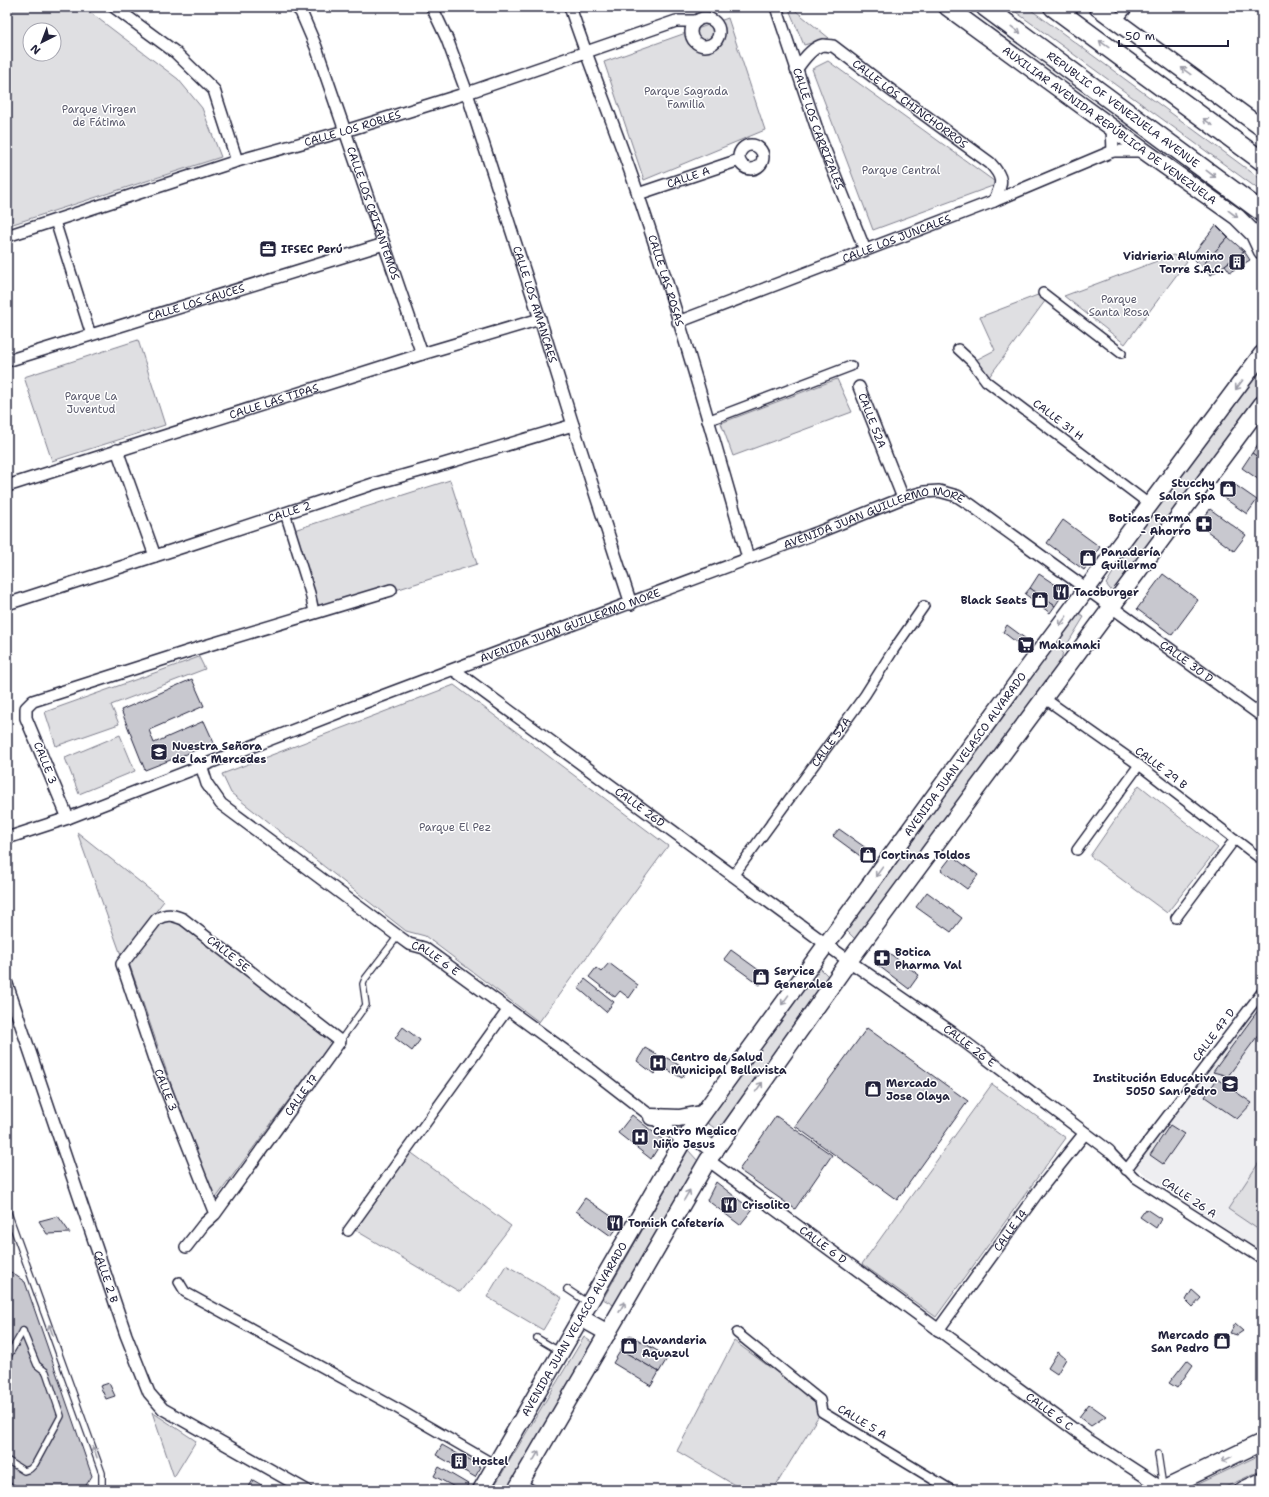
<svg xmlns="http://www.w3.org/2000/svg" width="1269" height="1497" font-family="'Shantell Sans',sans-serif">
	<rect width="100%" height="100%" fill="#fff"/>
	<filter id="ink" filterUnits="userSpaceOnUse"><feTurbulence type="fractalNoise" baseFrequency=".025" numOctaves="2"/><feDisplacementMap in="SourceGraphic" scale="8" xChannelSelector="R" yChannelSelector="G"/><feConvolveMatrix kernelMatrix="1 2 1 2 8 2 1 2 1" color-interpolation-filters="sRGB"/></filter>
	<g filter="url(#ink)">
		<polygon fill="#eeeef1" points="1262,1000 1262,1252 1134,1167"/>
		<g fill="#dfdfe2" stroke="#80808e" fill-rule="evenodd">
			<path d="M7,7H83L178,79L202,108L221,157L7,226ZM30,30H54V54H30Z"/>
			<polygon points="788,7 791,7 829,38 804,45"/>
			<polygon points="1009,7 1027,7 1262,180 1262,192"/>
			<polygon points="728,18 765,130 644,180 604,62"/>
			<polygon points="828,61 998,184 873,230 812,69"/>
			<polygon points="1173,255 1187,261 1125,344 1064,296"/>
			<polygon points="1043,293 1048,297 986,381 972,362 995,350 980,317"/>
			<polygon points="138,340 165,425 52,461 24,377"/>
			<polygon points="1262,368 1262,394 1114,594 1106,584 1132,542"/>
			<polygon points="837,379 852,412 733,456 721,423"/>
			<polygon points="450,480 477,564 321,614 294,530"/>
			<polygon points="1078,612 1084,617 1063,651 1060,666 855,939 846,930"/>
			<polygon points="199,657 205,669 111,705 119,724 56,746 45,712"/>
			<polygon points="454,685 668,846 539,1022 425,936 406,931 231,793 222,774"/>
			<polygon points="120,735 135,771 79,794 65,758"/>
			<polygon points="1139,785 1218,848 1167,913 1090,856"/>
			<polygon points="77,832 164,901 123,954 121,955"/>
			<polygon points="172,920 188,930 334,1039 216,1198 211,1199 129,963 161,921"/>
			<polygon points="819,967 830,978 719,1131 703,1120"/>
			<polygon points="992,1084 1066,1138 936,1317 862,1264"/>
			<polygon points="688,1150 698,1161 617,1307 603,1299"/>
			<polygon points="409,1151 511,1226 460,1292 355,1230"/>
			<polygon points="1262,1158 1262,1232 1228,1209"/>
			<polygon points="506,1265 562,1298 543,1330 487,1297"/>
			<polygon points="584,1337 593,1343 510,1490 492,1490"/>
			<polygon points="734,1341 824,1407 773,1490 743,1490 677,1451"/>
			<polygon points="152,1412 196,1441 174,1477"/>
			<polygon points="1262,1454 1262,1470 1219,1490 1186,1490"/>
		</g>
		<g fill="#c8c8cf" stroke="#22223b">
			<polygon points="1216,225 1228,237 1202,266 1191,257"/>
			<polygon points="1228,237 1244,251 1211,275 1202,266"/>
			<polygon points="1244,251 1250,260 1230,272 1225,265"/>
			<polygon points="1261,440 1262,441 1262,460 1252,453"/>
			<polygon points="1252,453 1262,460 1262,482 1242,468"/>
			<polygon points="1231,482 1257,500 1247,514 1221,496"/>
			<polygon points="1210,509 1246,535 1234,551 1199,525"/>
			<polygon points="1063,520 1100,547 1084,570 1047,543"/>
			<polygon points="1039,574 1065,591 1055,606 1030,588"/>
			<polygon points="1163,574 1198,600 1172,635 1137,609"/>
			<polygon points="1030,588 1055,606 1050,613 1025,594"/>
			<polygon points="1007,625 1030,642 1025,649 1003,632"/>
			<polygon points="192,679 204,706 149,730 154,743 204,721 214,743 145,770 121,710"/>
			<polygon points="839,829 873,853 867,861 833,836"/>
			<polygon points="952,856 978,875 967,889 941,870"/>
			<polygon points="927,892 962,918 951,932 916,907"/>
			<polygon points="731,950 767,976 760,985 724,959"/>
			<polygon points="885,950 919,975 909,989 875,963"/>
			<polygon points="609,963 638,985 629,998 620,991 615,997 589,977 596,968 601,972"/>
			<polygon points="585,979 614,1002 606,1012 578,988"/>
			<polygon points="1259,1009 1262,1011 1262,1030 1228,1076 1213,1072"/>
			<polygon points="403,1027 420,1040 412,1051 395,1038"/>
			<polygon points="867,1028 968,1101 897,1200 795,1126"/>
			<polygon points="645,1048 664,1059 667,1058 687,1070 682,1078 661,1066 654,1074 637,1061"/>
			<polygon points="1217,1079 1252,1103 1237,1119 1205,1097"/>
			<polygon points="632,1115 663,1140 651,1159 618,1133"/>
			<polygon points="776,1116 832,1155 795,1209 739,1170"/>
			<polygon points="1170,1125 1184,1134 1163,1164 1150,1155"/>
			<polygon points="716,1182 752,1210 740,1225 707,1200"/>
			<polygon points="585,1198 621,1223 611,1236 576,1211"/>
			<polygon points="1146,1209 1161,1219 1156,1228 1140,1217"/>
			<polygon points="58,1216 70,1233 47,1234 39,1221"/>
			<polygon points="8,1270 25,1282 92,1476 83,1490 24,1490 7,1481 7,1272"/>
			<polygon points="1192,1290 1201,1298 1193,1307 1186,1300"/>
			<polygon points="1235,1324 1243,1331 1237,1335 1230,1333"/>
			<polygon points="630,1335 668,1357 659,1372 621,1350"/>
			<polygon points="621,1350 659,1372 651,1386 613,1363"/>
			<polygon points="1058,1352 1066,1359 1057,1374 1048,1368"/>
			<polygon points="1187,1360 1193,1365 1177,1388 1169,1383"/>
			<polygon points="109,1383 115,1396 106,1399 100,1386"/>
			<polygon points="1089,1404 1106,1416 1091,1426 1079,1417"/>
			<polygon points="442,1445 481,1467 475,1477 436,1455"/>
			<polygon points="439,1467 468,1484 465,1490 460,1490 434,1476"/>
			<polygon points="253,1480 265,1487 263,1490 247,1490"/>
		</g>
		<g fill="none" stroke-linecap="round" stroke-linejoin="round">
			<g stroke="#22223b" stroke-width="8">
				<g id="service">
					<polyline points="340,1041 366,1005 363,984 365,979 398,936"/>
					<polyline points="7,1210 102,1473 102,1490"/>
					<polyline points="567,1289 588,1303"/>
					<polyline points="537,1338 559,1351"/>
					<polyline points="7,1358 23,1331"/>
					<polyline points="1158,1454 1163,1487"/>
					<polyline points="7,1460 24,1471 30,1469 35,1464 61,1416 46,1372 37,1365 23,1331"/>
				</g>
			</g>
			<g stroke="#22223b" stroke-width="12">
				<g id="pedestrian">
					<polyline points="1117,21 1128,7"/>
					<polyline points="55,221 91,335"/>
					<polyline points="1043,293 1121,353"/>
					<polyline points="958,349 972,362 986,381 1149,504"/>
					<polyline points="707,421 851,366"/>
					<polyline points="285,513 310,593 314,612"/>
					<polyline points="1044,698 1139,765 1262,860"/>
					<polyline points="1077,850 1139,765"/>
					<path id="s1" d="M733,876L865,695L894,649L924,606"/>
					<polyline points="1176,918 1235,839"/>
					<polyline points="1109,1151 1134,1177 1262,1259"/>
					<polyline points="1126,1170 1262,992"/>
					<polyline points="348,1231 508,1009"/>
					<polyline points="179,1282 185,1292 400,1410 495,1465"/>
					<polyline points="737,1333 820,1400 822,1412 951,1490"/>
					<polyline points="520,1483 532,1490"/>
				</g>
			</g>
			<g stroke="#22223b" stroke-width="14">
				<g id="minor">
					<polyline points="114,7 175,52 214,90 237,161"/>
					<path id="s2" d="M296,7L301,12L316,47L422,354"/>
					<path id="s3" d="M432,7L447,39L467,93L540,319L573,425L631,604"/>
					<path id="s4" d="M570,7C591,70 617,131 638,194C679,314 713,437 748,558"/>
					<path id="s5" d="M776,7L819,135L865,250"/>
					<circle cx="705" cy="32" r="14"/>
					<path id="s6" d="M796,70C802,61 812,47 823,45C826,45 830,46 833,46L892,91L990,163C1004,178 1003,183 994,201"/>
					<polyline points="1112,128 1113,151"/>
					<circle cx="751" cy="157" r="12"/>
					<path id="s7" d="M638,194L739,160"/>
					<path id="s8" d="M7,236L237,161L345,131L467,93L676,21H697"/>
					<path id="s9" d="M678,322L994,201L1113,151H1144"/>
					<path id="s10" d="M7,361L384,244"/>
					<path id="s11" d="M859,387L903,498"/>
					<polyline points="117,450 155,556"/>
					<path id="s12" d="M7,486L422,354L540,319"/>
					<path id="s13" d="M7,604L192,544L373,484L427,469L573,425"/>
					<path id="s14" d="M454,670L849,961L953,1033L1109,1151"/>
					<path id="s15" d="M201,765L207,784L221,804L398,936L409,944L424,948L594,1072L683,1141"/>
					<polyline points="68,818 26,718 26,708 33,701 202,647 391,590"/>
					<path id="s16" d="M7,838L68,818L358,705L819,532L903,498L924,492L939,491L957,496L971,505L1262,716"/>
					<path id="s17" d="M7,984L126,1335L149,1393L163,1409L306,1490"/>
					<path id="s18" d="M708,1160L1087,1439L1164,1489"/>
					<path id="s19" d="M186,1247L204,1224L215,1214L340,1041L183,919C173,915 167,913 157,919L122,964L155,1062L215,1214"/>
					<path id="s20" d="M938,1330L1040,1189L1085,1133"/>
				</g>
			</g>
			<g stroke="#22223b" stroke-width="19">
				<g id="secondary">
					<path id="s21" d="M947,7L1144,151L1237,217L1254,234L1262,251"/>
					<polyline points="1097,7 1262,128"/>
					<polyline points="652,1117 679,1118 701,1114"/>
					<polyline points="689,1132 715,1151"/>
					<polyline points="581,1318 608,1333"/>
					<path id="s22" d="M481,1490L683,1141L1021,677L1262,354"/>
					<polyline points="516,1490 708,1160 849,961 1262,404"/>
					<polyline points="1162,1490 1262,1442"/>
					<polyline points="1243,1490 1262,1481"/>
				</g>
			</g>
			<g stroke="#22223b" stroke-width="21">
				<g id="primary">
					<path id="s23" d="M985,7L1262,212"/>
					<polyline points="1053,7 1262,161"/>
				</g>
			</g>
			<use href="#service" stroke="#fff" stroke-width="5.5"/>
			<use href="#pedestrian" stroke="#fff" stroke-width="9"/>
			<use href="#minor" stroke="#fff" stroke-width="11"/>
			<use href="#secondary" stroke="#fff" stroke-width="16"/>
			<use href="#primary" stroke="#fff" stroke-width="18"/>
		</g>
		<defs><path id="oneway-shaft" d="M-6 0H5M1.5-3L5.5 0L1.5 3" fill="none" stroke-width="1.6" stroke-linecap="round" stroke-linejoin="round"/></defs>
		<g stroke="#9c9ca7">
			<use href="#oneway-shaft" transform="translate(1016 30) rotate(37)"/>
			<use href="#oneway-shaft" transform="translate(1104 44) rotate(-144)"/>
			<use href="#oneway-shaft" transform="translate(1186 71) rotate(-144)"/>
			<use href="#oneway-shaft" transform="translate(1208 122) rotate(-144)"/>
			<use href="#oneway-shaft" transform="translate(1211 174) rotate(37)"/>
			<use href="#oneway-shaft" transform="translate(1233 214) rotate(37)"/>
			<use href="#oneway-shaft" transform="translate(1239 385) rotate(127)"/>
			<use href="#oneway-shaft" transform="translate(1063 621) rotate(127)"/>
			<use href="#oneway-shaft" transform="translate(879 872) rotate(126)"/>
			<use href="#oneway-shaft" transform="translate(785 1000) rotate(126)"/>
			<use href="#oneway-shaft" transform="translate(759 1087) rotate(-54)"/>
			<use href="#oneway-shaft" transform="translate(687 1195) rotate(-60)"/>
			<use href="#oneway-shaft" transform="translate(622 1307) rotate(-61)"/>
			<use href="#oneway-shaft" transform="translate(51 1330) rotate(-110)"/>
			<use href="#oneway-shaft" transform="translate(95 1452) rotate(-110)"/>
			<use href="#oneway-shaft" transform="translate(536 1456) rotate(-60)"/>
			<use href="#oneway-shaft" transform="translate(1227 1459) rotate(154)"/>
		</g>
	</g>
	<defs>
		<g id="office-square" transform="scale(0.9)"><rect x="-9" y="-9" width="18" height="18" rx="4" fill="#22223b" stroke="#fff"/><path d="M-6-3h4V-5.5h4V-3h4V5H-6ZM-1-4.5V-3h2v-1.5ZM-6 0V1H6V0Z" fill="#fff"/></g>
		<g id="building-square" transform="scale(0.9)"><rect x="-9" y="-9" width="18" height="18" rx="4" fill="#22223b" stroke="#fff"/><path d="M-4-6H4V6H1V3H-1V6H-4ZM-2.5-4.3h1.7v1.8h-1.7ZM.8-4.3h1.7v1.8H.8ZM-2.5-1h1.7V.8h-1.7ZM.8-1h1.7V.8H.8Z" fill="#fff"/></g>
		<g id="shop-square" transform="scale(0.9)"><rect x="-9" y="-9" width="18" height="18" rx="4" fill="#22223b" stroke="#fff"/><path d="M-5-2.5h2.3a2.7 3.5 0 0 1 5.4 0H5L5.5 6h-11ZM-1.5-2.5h3a1.5 2.3 0 0 0-3 0Z" fill="#fff"/></g>
		<g id="pharmacy-square" transform="scale(0.9)"><rect x="-9" y="-9" width="18" height="18" rx="4" fill="#22223b" stroke="#fff"/><path d="M-2-6h4v4h4v4h-4v4h-4v-4h-4v-4h4Z" fill="#fff"/></g>
		<g id="restaurant-square" transform="scale(0.9)"><rect x="-9" y="-9" width="18" height="18" rx="4" fill="#22223b" stroke="#fff"/><path d="M-5-6h1v4h1v-4h1v4h1v-4h1v5L-1.5 .5V6h-2V.5L-5-1ZM5-6V6H3V1.5H1.5Q1.5-4 5-6Z" fill="#fff"/></g>
		<g id="supermarket-square" transform="scale(0.9)"><rect x="-9" y="-9" width="18" height="18" rx="4" fill="#22223b" stroke="#fff"/><path d="M-6-5.5h2.5l.6 2H6L4.5 2H-2.5L-4.4-4H-6ZM-1.5 3.2a1.3 1.3 0 1 0 .1 0ZM3 3.2a1.3 1.3 0 1 0 .1 0Z" fill="#fff"/></g>
		<g id="university-square" transform="scale(0.9)"><rect x="-9" y="-9" width="18" height="18" rx="4" fill="#22223b" stroke="#fff"/><path d="M0-5L7-2L0 1L-7-2ZM-4 1L0 2.5L4 1V4Q0 6-4 4Z" fill="#fff"/></g>
		<g id="hospital-square" transform="scale(0.9)"><rect x="-9" y="-9" width="18" height="18" rx="4" fill="#22223b" stroke="#fff"/><path d="M-5-5h3v3.5h4V-5h3V5h-3V1.5h-4V5h-3Z" fill="#fff"/></g>
		<g id="school-square" transform="scale(0.9)"><rect x="-9" y="-9" width="18" height="18" rx="4" fill="#22223b" stroke="#fff"/><path d="M0-5L7-2L0 1L-7-2ZM-4 1L0 2.5L4 1V4Q0 6-4 4Z" fill="#fff"/></g>
	</defs>
	<g fill-rule="evenodd">
		<use href="#office-square" x="268" y="249"/>
		<use href="#building-square" x="1237" y="262"/>
		<use href="#shop-square" x="1228" y="489"/>
		<use href="#pharmacy-square" x="1204" y="524"/>
		<use href="#shop-square" x="1088" y="558"/>
		<use href="#restaurant-square" x="1061" y="592"/>
		<use href="#shop-square" x="1040" y="600"/>
		<use href="#supermarket-square" x="1026" y="645"/>
		<use href="#university-square" x="159" y="752"/>
		<use href="#shop-square" x="868" y="855"/>
		<use href="#pharmacy-square" x="882" y="958"/>
		<use href="#shop-square" x="761" y="977"/>
		<use href="#hospital-square" x="658" y="1063"/>
		<use href="#school-square" x="1230" y="1084"/>
		<use href="#shop-square" x="873" y="1089"/>
		<use href="#hospital-square" x="640" y="1137"/>
		<use href="#restaurant-square" x="729" y="1205"/>
		<use href="#restaurant-square" x="615" y="1223"/>
		<use href="#shop-square" x="1222" y="1341"/>
		<use href="#shop-square" x="629" y="1346"/>
		<use href="#building-square" x="459" y="1461"/>
	</g>
	<g text-anchor="middle" dominant-baseline="central" stroke-width="3" stroke-linejoin="round" paint-order="stroke">
		<g font-size="11" fill="#5b5b6d" stroke="#fff">
			<text x="686" y="91">Parque Sagrada<tspan x="686" dy="13">Familia</tspan></text>
			<text x="99" y="109">Parque Virgen<tspan x="99" dy="13">de Fátima</tspan></text>
			<text x="901" y="170">Parque Central</text>
			<text x="1119" y="299">Parque<tspan x="1119" dy="13">Santa Rosa</tspan></text>
			<text x="91" y="396">Parque La<tspan x="91" dy="13">Juventud</tspan></text>
			<text x="455" y="827">Parque El Pez</text>
		</g>
		<g font-size="11" fill="#22223b" stroke="#fff">
			<text stroke="none"><textPath href="#s6" startOffset="144">CALLE LOS CHINCHORROS</textPath></text>
			<text stroke="none"><textPath href="#s23" startOffset="172">REPUBLIC OF VENEZUELA AVENUE</textPath></text>
			<text stroke="none"><textPath href="#s21" startOffset="201">AUXILIAR AVENIDA REPÚBLICA DE VENEZUELA</textPath></text>
			<text stroke="none"><textPath href="#s8" startOffset="362">CALLE LOS ROBLES</textPath></text>
			<text stroke="none"><textPath href="#s5" startOffset="129">CALLE LOS CARRIZALES</textPath></text>
			<text stroke="none"><textPath href="#s7" startOffset="53">CALLE A</textPath></text>
			<text stroke="none"><textPath href="#s2" startOffset="221">CALLE LOS CRISANTEMOS</textPath></text>
			<text stroke="none"><textPath href="#s9" startOffset="234">CALLE LOS JUNCALES</textPath></text>
			<text stroke="none"><textPath href="#s4" startOffset="290">CALLE LAS ROSAS</textPath></text>
			<text stroke="none"><textPath href="#s10" startOffset="198">CALLE LOS SAUCES</textPath></text>
			<text stroke="none"><textPath href="#s3" startOffset="315">CALLE LOS AMANCAES</textPath></text>
			<text stroke="none"><textPath href="#s12" startOffset="280">CALLE LAS TIPAS</textPath></text>
			<text stroke="none"><textPath href="#s11" startOffset="36">CALLE 52A</textPath></text>
			<text transform="translate(1058 420) rotate(37)">CALLE 31 H</text>
			<text stroke="none"><textPath href="#s13" startOffset="297">CALLE 2</textPath></text>
			<text stroke="none"><textPath href="#s16" startOffset="926">AVENIDA JUAN GUILLERMO MORE</textPath></text>
			<text stroke="none"><textPath href="#s16" startOffset="602">AVENIDA JUAN GUILLERMO MORE</textPath></text>
			<text stroke="none"><textPath href="#s16" startOffset="1297">CALLE 30 D</textPath></text>
			<text stroke="none"><textPath href="#s1" startOffset="166">CALLE 52A</textPath></text>
			<text stroke="none"><textPath href="#s22" startOffset="882">AVENIDA JUAN VELASCO ALVARADO</textPath></text>
			<text transform="translate(45 763) rotate(68)">CALLE 3</text>
			<text transform="translate(1161 768) rotate(37)">CALLE 29 B</text>
			<text stroke="none"><textPath href="#s14" startOffset="231">CALLE 26D</textPath></text>
			<text transform="translate(228 954) rotate(38)">CALLE 5E</text>
			<text stroke="none"><textPath href="#s15" startOffset="309">CALLE 6 E</textPath></text>
			<text transform="translate(1214 1035) rotate(-53)">CALLE 47 D</text>
			<text stroke="none"><textPath href="#s14" startOffset="638">CALLE 26 E</textPath></text>
			<text stroke="none"><textPath href="#s19" startOffset="674">CALLE 3</textPath></text>
			<text stroke="none"><textPath href="#s19" startOffset="191">CALLE 17</textPath></text>
			<text transform="translate(1189 1198) rotate(33)">CALLE 26 A</text>
			<text stroke="none"><textPath href="#s20" startOffset="123">CALLE 14</textPath></text>
			<text stroke="none"><textPath href="#s18" startOffset="143">CALLE 6 D</textPath></text>
			<text stroke="none"><textPath href="#s17" startOffset="309">CALLE 2 B</textPath></text>
			<text stroke="none"><textPath href="#s22" startOffset="186">AVENIDA JUAN VELASCO ALVARADO</textPath></text>
			<text stroke="none"><textPath href="#s18" startOffset="424">CALLE 6 C</textPath></text>
			<text transform="translate(862 1422) rotate(31)">CALLE 5 A</text>
		</g>
		<g font-size="11" font-weight="bold" fill="#22223b" stroke="#fff" text-anchor="start">
			<text x="281" y="249">IFSEC Perú</text>
			<text x="1224" y="256" text-anchor="end">Vidrieria Alumino<tspan x="1224" dy="13">Torre S.A.C.</tspan></text>
			<text x="1215" y="483" text-anchor="end">Stucchy<tspan x="1215" dy="13">Salon Spa</tspan></text>
			<text x="1191" y="518" text-anchor="end">Boticas Farma<tspan x="1191" dy="13">- Ahorro</tspan></text>
			<text x="1101" y="552">Panadería<tspan x="1101" dy="13">Guillermo</tspan></text>
			<text x="1074" y="592">Tacoburger</text>
			<text x="1027" y="600" text-anchor="end">Black Seats</text>
			<text x="1039" y="645">Makamaki</text>
			<text x="172" y="746">Nuestra Señora<tspan x="172" dy="13">de las Mercedes</tspan></text>
			<text x="881" y="855">Cortinas Toldos</text>
			<text x="895" y="952">Botica<tspan x="895" dy="13">Pharma Val</tspan></text>
			<text x="774" y="971">Service<tspan x="774" dy="13">Generalee</tspan></text>
			<text x="671" y="1057">Centro de Salud<tspan x="671" dy="13">Municipal Bellavista</tspan></text>
			<text x="1217" y="1078" text-anchor="end">Institución Educativa<tspan x="1217" dy="13">5050 San Pedro</tspan></text>
			<text x="886" y="1083">Mercado<tspan x="886" dy="13">Jose Olaya</tspan></text>
			<text x="653" y="1131">Centro Medico<tspan x="653" dy="13">Niño Jesus</tspan></text>
			<text x="742" y="1205">Crisolito</text>
			<text x="628" y="1223">Tomich Cafetería</text>
			<text x="1209" y="1335" text-anchor="end">Mercado<tspan x="1209" dy="13">San Pedro</tspan></text>
			<text x="642" y="1340">Lavanderia<tspan x="642" dy="13">Aquazul</tspan></text>
			<text x="472" y="1461">Hostel</text>
		</g>
	</g>
	<rect width="1269" height="1497" fill="none" stroke="#fff" stroke-width="24"/>
	<rect x="12" y="12" width="1245" height="1473" fill="none" stroke="#22223b" stroke-width="1.5" filter="url(#ink)"/>
	<g transform="translate(42 42) rotate(222)"><circle r="19" fill="#ffffff" stroke="#a7a7b1"/>
	<path d="M0-3L7 15L0 10L-7 15Z" fill="#22223b"/>
	<text y="-6" font-size="11" font-weight="bold" text-anchor="middle" fill="#22223b">N</text>
	</g>
	<path d="M1119 40v6h109v-6" fill="none" stroke="#22223b" stroke-width="2"/>
	<text x="1125" y="40" font-size="12" fill="#22223b" stroke="#ffffff" stroke-width="3" paint-order="stroke">50 m</text>
</svg>
